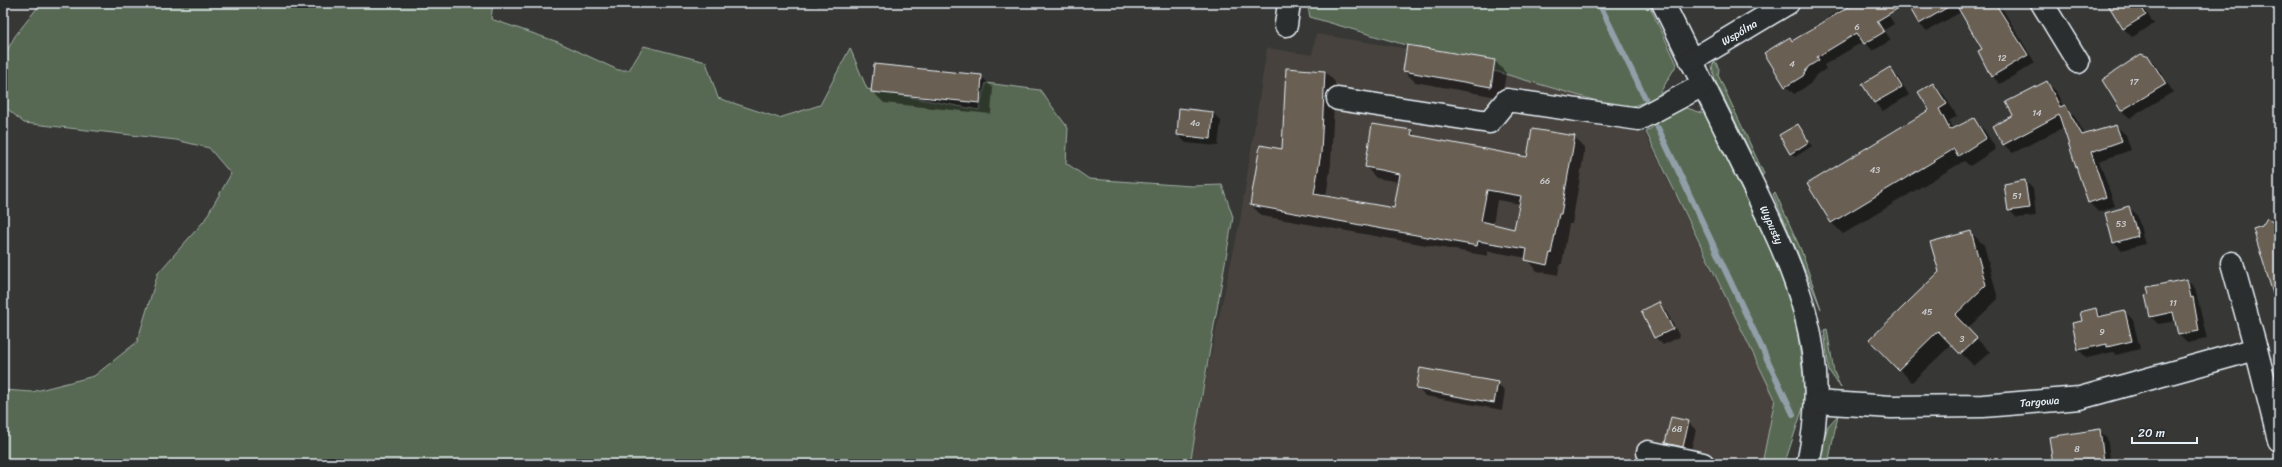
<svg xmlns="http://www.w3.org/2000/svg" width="2282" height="467" font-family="Sriracha,sans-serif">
	<rect width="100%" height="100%" fill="#373735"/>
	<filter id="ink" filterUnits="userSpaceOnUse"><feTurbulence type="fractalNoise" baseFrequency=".025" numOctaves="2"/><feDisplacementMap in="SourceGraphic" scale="8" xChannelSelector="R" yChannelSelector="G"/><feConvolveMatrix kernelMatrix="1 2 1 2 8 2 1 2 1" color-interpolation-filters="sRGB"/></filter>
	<g filter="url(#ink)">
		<polygon fill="#47433e" points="1316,34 1620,83 1775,399 1762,464 1190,464 1209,363 1240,221 1267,48 1312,55"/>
		<g fill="#586953" stroke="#a0ada6">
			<polygon points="41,3 493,3 491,19 558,42 618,70 629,70 644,46 706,62 718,98 779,118 820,105 850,48 867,89 979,110 986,83 1040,90 1068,128 1066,163 1089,179 1191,186 1222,185 1233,217 1190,464 3,464 3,390 32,392 94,376 137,342 158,273 204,221 231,174 209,148 176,140 24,123 3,105 3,58 15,36"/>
			<polygon points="1307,3 1648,3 1677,64 1657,98 1624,109 1310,17"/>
			<polygon points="1715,61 1719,69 1718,75 1764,174 1762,176 1715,80 1712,66"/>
			<polygon points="1681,106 1705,114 1782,273 1795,313 1806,399 1785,462 1763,459 1775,399 1646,132"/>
			<polygon points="1775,192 1801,250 1821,309 1773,194"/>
			<polygon points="1827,329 1834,372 1841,388 1829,371 1824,330"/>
			<polygon points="1838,415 1828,464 1817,464 1828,426"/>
		</g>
		<g fill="#0007" fill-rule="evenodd">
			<polygon points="792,3 818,3 817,8"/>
			<polygon points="1851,3 1881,3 1894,24 1884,30 1891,40 1873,51 1864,41 1824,65 1826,69 1816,75 1810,84 1794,94 1786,86 1793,42 1830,19 1828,17"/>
			<polygon points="1908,3 1999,3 2035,63 2000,84 1992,76 1980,52 1984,49 1961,12 1927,31 1919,24"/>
			<polygon points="2108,3 2146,3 2142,5 2154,24 2132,37 2124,29"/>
			<polygon points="1408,46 1495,61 1506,73 1502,98 1415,82 1404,71"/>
			<polygon points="2149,57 2157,66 2173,92 2130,118 2122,111 2104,80"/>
			<polygon points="1890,69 1898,77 1909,95 1883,111 1875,103 1864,84"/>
			<path d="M1325,71L1335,82L1331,164L1326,197L1395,209L1400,182L1376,178L1366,167L1373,125L1411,131L1418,138L1528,158L1574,137L1585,148L1572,224H1569L1562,264H1560L1558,275L1537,271L1527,258L1488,251V256L1262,216L1251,205ZM1497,200L1521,204L1515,230L1493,225Z"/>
			<polygon points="981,76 993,88 991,114 884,103 872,91"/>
			<polygon points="2046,82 2056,91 2063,106 2074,115 2085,135 2116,126 2126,135 2131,150 2099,161 2115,206 2099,212 2089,202 2064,127 2013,153 2003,144 2014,115"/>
			<polygon points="1933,84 1944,95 1957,116 1949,121 1954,129 1973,119 1985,131 1996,149 1970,166 1964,161 1843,234 1831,222 1931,111"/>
			<polygon points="1180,110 1213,113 1221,121 1218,146 1186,143 1178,135"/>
			<polygon points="1798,125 1812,146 1795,157 1791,153"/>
			<polygon points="2025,181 2033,189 2036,216 2017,218 2009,210"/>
			<polygon points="2129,207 2137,215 2145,244 2122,250 2114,242"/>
			<polygon points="2279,223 2279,319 2273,298 2275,298 2254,230"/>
			<polygon points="1970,232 1984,245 1998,299 1967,329 1990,352 1974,366 1952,344 1912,382 1871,340 1940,273"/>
			<polygon points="2187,280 2195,288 2207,339 2187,343 2179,335 2176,321 2158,324 2150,316"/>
			<polygon points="1658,303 1666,311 1680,337 1663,345 1655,337"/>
			<polygon points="2096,309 2103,317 2125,312 2133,320 2140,349 2116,355 2113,352 2087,358 2079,350 2073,324 2083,321"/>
			<polygon points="1497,383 1505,391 1502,410 1425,396 1417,388"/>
			<polygon points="1688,422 1696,430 1690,454 1674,450 1666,443"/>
			<polygon points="2099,430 2107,438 2111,464 2054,464 2050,438"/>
			<polygon points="2239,461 2242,464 2229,464"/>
		</g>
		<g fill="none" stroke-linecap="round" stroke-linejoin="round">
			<g stroke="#919fa9" stroke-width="6">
				<polyline points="1599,3 1645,98"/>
				<polyline points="1658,128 1793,414"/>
			</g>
		</g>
		<g fill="#6b5f52" stroke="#e8f1f8" fill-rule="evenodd">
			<polygon points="1855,3 1995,3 2028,55 1991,77 1978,51 1982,49 1955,3 1919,24 1907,3 1877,21 1884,32 1864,44 1857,33 1817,57 1819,60 1808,67 1803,76 1785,87 1764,53 1790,37 1792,41"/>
			<polygon points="2107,3 2139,3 2146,15 2123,29"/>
			<polygon points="1407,45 1495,60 1491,87 1403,71"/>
			<polygon points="2141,54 2149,57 2166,84 2121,111 2102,80"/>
			<polygon points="874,64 982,75 980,103 871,92"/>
			<polygon points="1890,67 1902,87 1874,103 1862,84"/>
			<path d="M1286,68L1325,71L1321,153L1314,194L1394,208L1400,174L1365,167L1372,124L1412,130L1411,135L1527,157L1532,129L1575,136L1561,214H1559L1551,254L1550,253L1547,265L1525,260L1527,249L1478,241L1477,246L1250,205L1260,145L1282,149ZM1487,190L1521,196L1514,229L1481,221Z"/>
			<polygon points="2047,81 2060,107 2065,105 2082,135 2116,125 2122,141 2091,152 2106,197 2088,203 2059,115 2003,145 1993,126 2013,115 2006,102"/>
			<polygon points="1933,83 1947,104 1939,109 1950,130 1974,118 1986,138 1958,156 1954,149 1831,223 1807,184 1929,110 1918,92"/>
			<polygon points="1179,108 1213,112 1211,139 1177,135"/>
			<polygon points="1798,124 1809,142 1790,154 1779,135"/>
			<polygon points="2025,180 2029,208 2008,211 2004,184"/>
			<polygon points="2129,206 2138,236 2113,243 2105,213"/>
			<polygon points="2267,218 2279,227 2279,297 2274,297 2253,229 2262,226"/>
			<polygon points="1971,231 1986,285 1955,315 1977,338 1960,354 1938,331 1898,370 1869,340 1939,272 1930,242"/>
			<polygon points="2187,279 2191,298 2193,297 2199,331 2178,335 2173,312 2150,317 2145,295 2149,294 2147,287"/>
			<polygon points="1659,302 1673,329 1654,338 1641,311"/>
			<polygon points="2096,308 2098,317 2125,311 2132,341 2107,347 2107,344 2078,350 2072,323 2082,321 2080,312"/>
			<polygon points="1420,368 1498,382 1494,403 1416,389"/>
			<polygon points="1671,417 1689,421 1683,447 1665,443"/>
			<polygon points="2100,429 2104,462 2053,464 2049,437"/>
		</g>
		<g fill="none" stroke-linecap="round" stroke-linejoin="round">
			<g stroke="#e8f1f8" stroke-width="25">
				<g id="minor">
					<path id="s1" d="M1663,3C1689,56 1715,108 1741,161C1792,265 1834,344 1808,464"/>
					<polyline points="2042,3 2078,62"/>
					<polyline points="1286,25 1289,3"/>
					<path id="s2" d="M1691,61L1788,3"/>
					<polyline points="1338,99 1489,122 1507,100 1639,119 1703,85"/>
					<polyline points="2256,349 2279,440"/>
					<path id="s3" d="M1816,402L1891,407L1983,406L2080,398L2256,349L2232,263"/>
					<polyline points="1648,452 1703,464"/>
				</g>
			</g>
			<use href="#minor" stroke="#2a2d2e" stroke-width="22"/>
		</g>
	</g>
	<g text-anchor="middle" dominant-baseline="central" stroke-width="3" stroke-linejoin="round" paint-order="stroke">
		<g font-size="9" fill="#c9ccce">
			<text x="1857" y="27">6</text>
			<text x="2002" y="58">12</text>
			<text x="1792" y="64">4</text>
			<text x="2134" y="82">17</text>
			<text x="2037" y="113">14</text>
			<text x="1195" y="123">4a</text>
			<text x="1875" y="170">43</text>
			<text x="1545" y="181">66</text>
			<text x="2017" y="196">51</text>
			<text x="2121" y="224">53</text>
			<text x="2173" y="303">11</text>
			<text x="1927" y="312">45</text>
			<text x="2102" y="332">9</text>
			<text x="1962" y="339">3</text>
			<text x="1677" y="429">68</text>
			<text x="2077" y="449">8</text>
		</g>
		<g font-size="11" fill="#e8f1f8" stroke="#2a2d2e">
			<text stroke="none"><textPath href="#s2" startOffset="56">Wspólna</textPath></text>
			<text stroke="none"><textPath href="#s1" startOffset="247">Wypusty</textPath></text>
			<text stroke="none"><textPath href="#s3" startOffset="224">Targowa</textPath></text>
		</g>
	</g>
	<rect width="2282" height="467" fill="none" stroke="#2a2d2e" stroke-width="16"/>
	<rect x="8" y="8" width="2266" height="451" fill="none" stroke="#e8f1f8" stroke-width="1.5" filter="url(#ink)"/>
	<path d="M2132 437v6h65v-6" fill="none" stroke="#e8f1f8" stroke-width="2"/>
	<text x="2138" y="437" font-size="12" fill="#e8f1f8" stroke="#2a2d2e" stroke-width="3" paint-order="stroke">20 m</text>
</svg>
